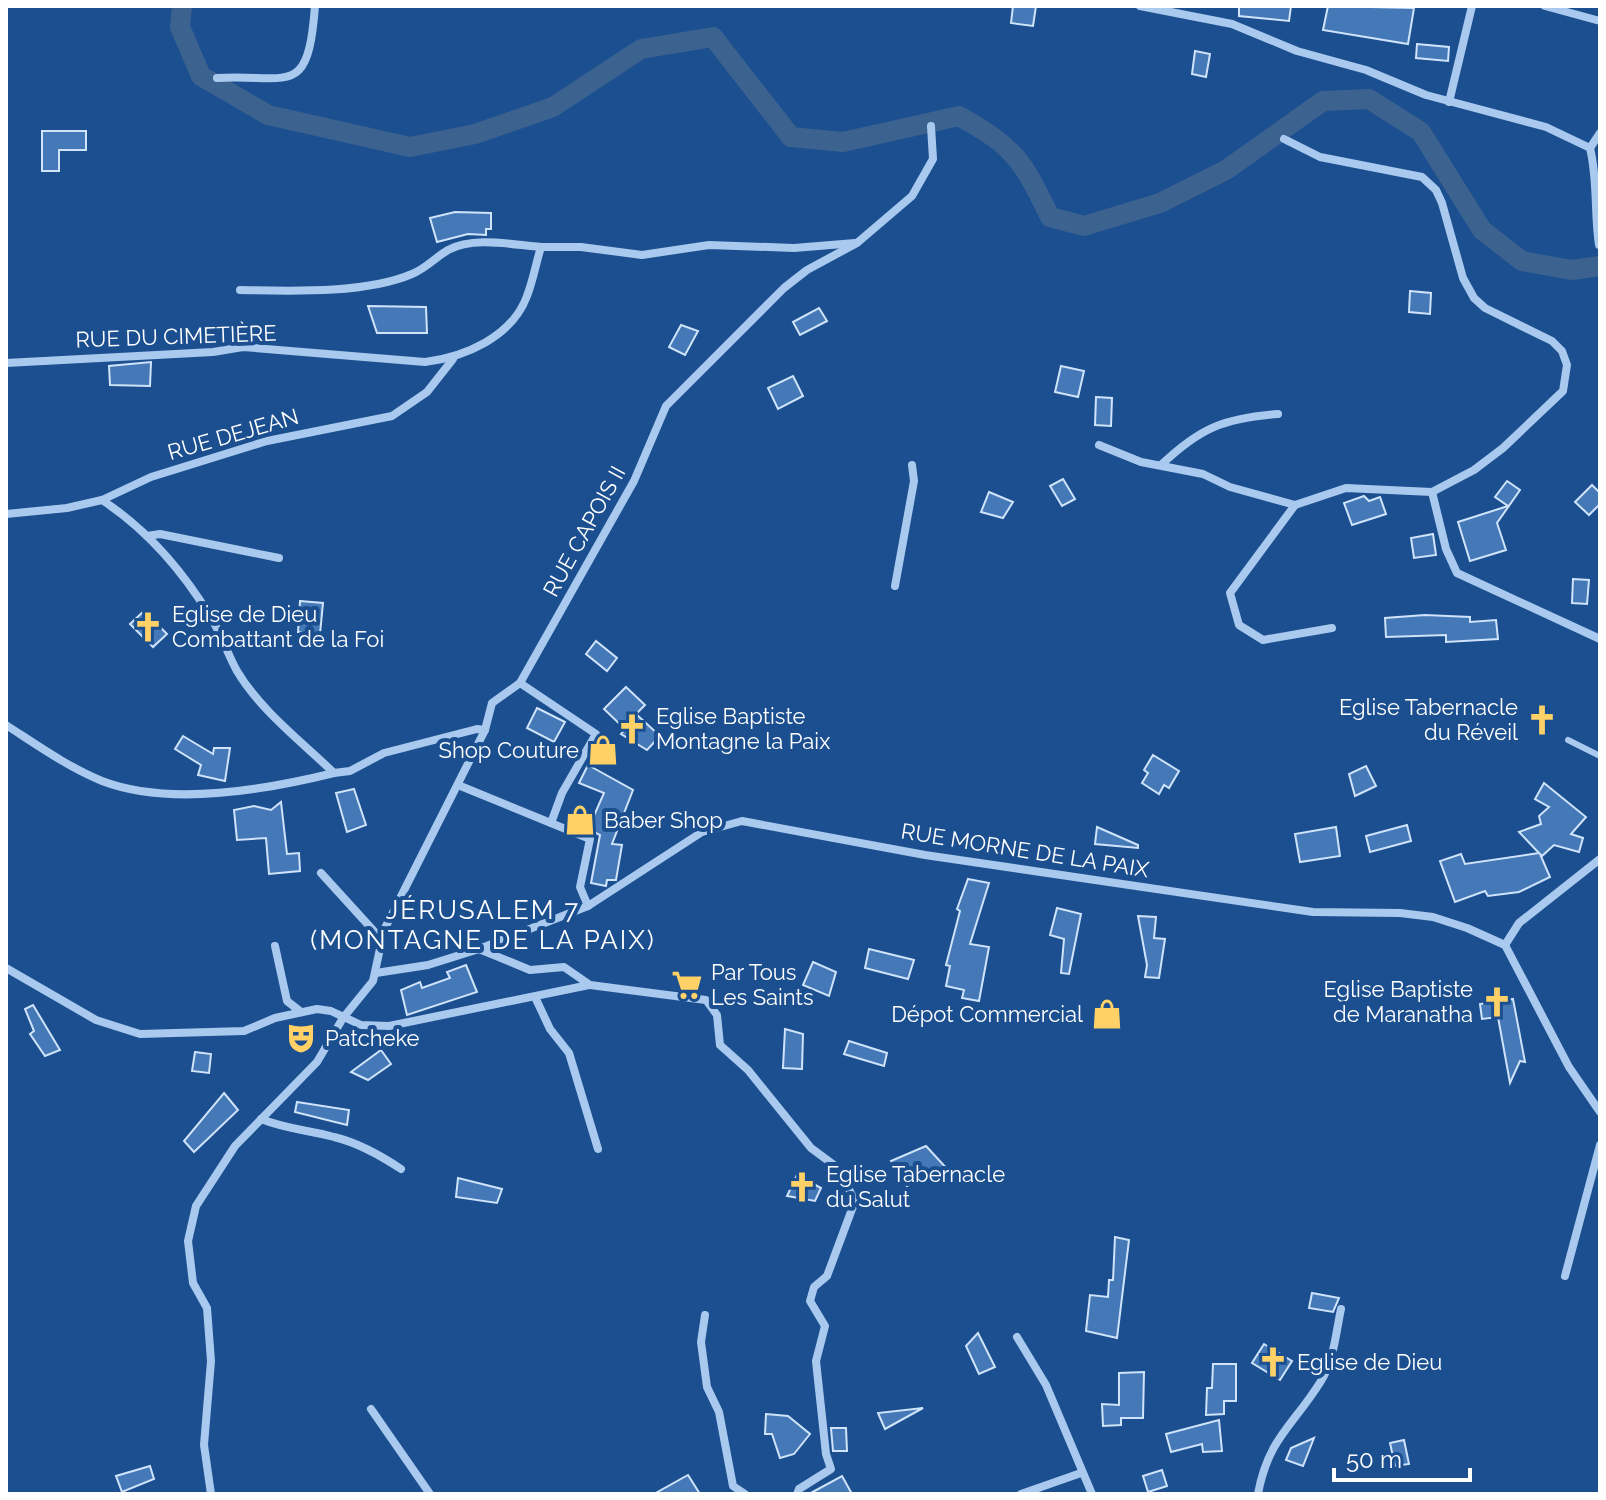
<svg xmlns="http://www.w3.org/2000/svg" width="1606" height="1500" font-family="Raleway,sans-serif">
	<rect width="100%" height="100%" fill="#1b4f8f"/>
	<g fill="none" stroke-linecap="round" stroke-linejoin="round">
		<path stroke="#3c6290" stroke-width="20" d="M182,6L180,27L201,76L268,115L410,147L475,134L553,107L641,49L713,37L791,137L843,142L959,116C1016,148 1022,160 1050,217L1084,226L1160,203L1226,170L1323,101L1369,99L1421,132L1482,230L1522,261L1572,270L1600,266"/>
	</g>
	<g fill="#4478b7" stroke="#cfe3fa" stroke-width="2">
		<polygon points="1013,6 1036,6 1033,26 1011,23"/>
		<polygon points="1239,6 1291,6 1289,21 1239,16"/>
		<polygon points="1328,6 1414,8 1408,44 1323,30"/>
		<polygon points="1417,44 1449,47 1448,61 1416,58"/>
		<polygon points="1195,51 1210,54 1206,77 1192,74"/>
		<polygon points="42,131 86,131 86,150 59,150 59,171 42,171"/>
		<polygon points="455,212 491,213 491,229 486,229 486,235 468,234 437,242 430,218"/>
		<polygon points="1410,291 1431,293 1430,314 1409,312"/>
		<polygon points="368,306 426,307 427,333 377,333"/>
		<polygon points="819,308 827,321 800,335 793,322"/>
		<polygon points="681,325 698,331 685,355 669,347"/>
		<polygon points="151,362 150,386 110,385 109,366"/>
		<polygon points="1061,366 1084,371 1078,397 1055,392"/>
		<polygon points="793,376 803,396 778,409 768,388"/>
		<polygon points="1096,397 1112,398 1111,426 1095,425"/>
		<polygon points="1063,479 1075,499 1062,506 1050,486"/>
		<polygon points="1507,481 1520,490 1497,523 1506,550 1470,561 1458,522 1508,506 1495,497"/>
		<polygon points="1592,485 1600,493 1600,504 1589,515 1575,502"/>
		<polygon points="989,492 1013,502 1003,518 981,512"/>
		<polygon points="1364,496 1369,501 1380,497 1386,514 1352,525 1344,503"/>
		<polygon points="1433,534 1436,555 1414,558 1411,538"/>
		<polygon points="1573,579 1589,580 1587,604 1572,603"/>
		<polygon points="300,601 323,603 320,634 298,632"/>
		<polygon points="144,611 167,634 153,647 130,624"/>
		<polygon points="1425,615 1470,617 1470,622 1496,620 1498,639 1446,642 1446,635 1386,637 1385,618"/>
		<polygon points="596,641 617,658 607,671 586,654"/>
		<polygon points="626,687 645,705 636,714 660,736 647,750 621,734 625,729 604,709"/>
		<polygon points="537,708 565,722 554,742 527,728"/>
		<polygon points="183,736 213,754 214,748 230,748 225,781 198,775 201,765 175,749"/>
		<polygon points="1153,755 1179,771 1169,788 1164,785 1159,794 1142,783 1148,773 1144,770"/>
		<polygon points="588,765 633,790 612,844 622,845 616,880 607,880 606,886 591,883 600,835 588,829 604,793 579,783"/>
		<polygon points="1366,766 1376,786 1355,796 1349,774"/>
		<polygon points="1544,783 1586,817 1571,834 1583,838 1579,852 1554,845 1542,856 1540,854 1550,877 1519,892 1488,896 1485,891 1455,902 1440,861 1461,854 1465,864 1539,853 1519,832 1541,824 1539,816 1549,807 1535,799"/>
		<polygon points="354,789 366,825 347,832 336,793"/>
		<polygon points="281,802 287,854 299,853 300,871 269,874 266,838 237,840 234,810 254,806 271,810"/>
		<polygon points="1407,825 1411,841 1370,852 1366,836"/>
		<polygon points="1097,827 1138,845 1138,848 1095,844"/>
		<polygon points="1336,827 1340,856 1300,862 1295,834"/>
		<polygon points="968,879 989,883 970,944 989,947 979,1001 962,998 964,990 946,986 950,966 946,965 960,911 957,909"/>
		<polygon points="1057,908 1081,914 1069,974 1061,973 1064,939 1050,935"/>
		<polygon points="1138,916 1156,917 1154,938 1165,939 1159,978 1145,977 1147,965"/>
		<polygon points="869,949 914,960 908,979 865,968"/>
		<polygon points="813,962 836,972 829,996 803,985"/>
		<polygon points="466,965 477,992 407,1015 401,990 420,982 422,988 450,978 447,972"/>
		<polygon points="1513,999 1525,1062 1520,1061 1510,1083 1498,1017 1482,1019 1480,1004"/>
		<polygon points="33,1005 60,1050 45,1056 30,1034 34,1031 25,1009"/>
		<polygon points="785,1029 803,1034 802,1069 783,1068"/>
		<polygon points="849,1041 887,1053 884,1066 844,1054"/>
		<polygon points="381,1050 391,1064 368,1080 351,1072"/>
		<polygon points="195,1052 211,1054 209,1073 192,1071"/>
		<polygon points="224,1093 238,1110 194,1152 184,1141"/>
		<polygon points="297,1102 349,1110 347,1125 295,1112"/>
		<polygon points="926,1146 950,1172 940,1182 928,1172 907,1186 891,1161"/>
		<polygon points="797,1175 821,1188 815,1201 787,1196"/>
		<polygon points="458,1178 502,1189 497,1203 456,1197"/>
		<polygon points="1115,1237 1129,1240 1117,1338 1086,1331 1090,1295 1108,1297 1109,1280 1113,1280"/>
		<polygon points="1312,1293 1339,1298 1333,1312 1309,1308"/>
		<polygon points="978,1333 995,1367 979,1374 966,1346"/>
		<polygon points="1264,1344 1292,1361 1280,1380 1252,1363"/>
		<polygon points="1213,1364 1236,1364 1236,1401 1224,1401 1224,1414 1206,1415 1207,1388 1212,1388"/>
		<polygon points="1144,1372 1143,1418 1121,1418 1121,1425 1103,1426 1102,1404 1119,1405 1119,1373"/>
		<polygon points="923,1408 885,1429 878,1413"/>
		<polygon points="766,1414 788,1416 810,1434 794,1454 780,1458 772,1434 765,1434"/>
		<polygon points="1219,1420 1222,1451 1203,1452 1202,1444 1171,1452 1166,1434"/>
		<polygon points="831,1428 846,1428 847,1451 833,1451"/>
		<polygon points="1314,1438 1303,1466 1286,1460 1291,1448"/>
		<polygon points="1404,1440 1409,1464 1395,1466 1390,1443"/>
		<polygon points="150,1466 154,1479 122,1492 116,1476"/>
		<polygon points="1162,1470 1167,1486 1148,1492 1143,1476"/>
		<polygon points="688,1475 700,1494 654,1494"/>
		<polygon points="842,1476 852,1494 809,1494"/>
	</g>
	<g fill="none" stroke-linecap="round" stroke-linejoin="round">
		<polyline stroke="#a9c9ee" stroke-width="6" points="1568,740 1600,756"/>
		<g stroke="#a9c9ee" stroke-width="8">
			<path d="M1140,6L1232,24L1297,51L1366,70L1426,95L1546,127L1590,148C1598,181 1594,212 1599,245"/>
			<polyline points="1545,6 1600,21"/>
			<path d="M217,78C290,74 308,99 315,6"/>
			<polyline points="1449,102 1472,6"/>
			<polyline points="1590,148 1600,133"/>
			<path d="M240,290C291,291 365,294 412,274C425,269 436,257 448,250C474,236 513,245 541,247"/>
			<path d="M6,363L213,352L243,347L425,362C465,357 512,337 527,296C533,281 536,263 541,247H581L642,255L709,245L794,248L855,243"/>
			<polyline points="1099,445 1141,462 1203,474 1230,487 1295,505 1346,488 1432,492 1474,470 1503,448 1563,391 1567,365 1562,351 1552,341 1485,308 1474,298 1463,278 1442,203 1436,190 1422,177 1320,157 1284,139"/>
			<path d="M1161,465C1200,428 1224,418 1278,414"/>
			<polyline points="1432,492 1446,549 1457,573 1600,639"/>
			<path d="M102,500C146,529 182,570 210,616C221,633 227,653 237,671C260,710 302,742 334,773L350,771L384,753L477,729L485,730"/>
			<polyline points="1295,505 1230,593 1239,625 1263,640 1332,628"/>
			<polyline points="6,514 67,508 102,500 151,477 267,441 392,416 427,392 453,359"/>
			<polyline points="147,536 160,534 279,558"/>
			<polyline points="895,586 914,481 912,465"/>
			<polyline points="520,683 596,734 562,793 551,823"/>
			<path d="M6,725C37,745 68,767 102,781C170,807 265,790 334,773"/>
			<polyline points="458,785 590,839 580,887 588,906"/>
			<polyline points="321,873 382,940"/>
			<polyline points="1505,945 1519,923 1600,859"/>
			<polyline points="275,946 287,1001 301,1012"/>
			<polyline points="479,949 530,970 564,967 590,985 706,1000 717,1015 720,1045 748,1070 811,1148 838,1168 855,1201 827,1276 814,1287 810,1301 825,1326 816,1361 826,1454 831,1469 799,1489 797,1494"/>
			<polyline points="6,968 96,1020 140,1034 244,1031 275,1018 317,1009 331,1011 361,1025 389,1026 589,985"/>
			<polyline points="376,973 428,965 479,949 588,906 702,832 742,821 925,855 1313,912 1400,913 1433,917 1467,928 1505,945 1569,1067 1600,1112"/>
			<polyline points="535,997 550,1029 569,1053 598,1149"/>
			<path d="M261,1119C286,1129 308,1130 334,1137C359,1143 380,1155 401,1169"/>
			<polyline points="1565,1276 1600,1145"/>
			<polyline points="705,1315 701,1342 707,1387 719,1412 733,1486 745,1494"/>
			<polyline points="1017,1337 1046,1385 1092,1494"/>
			<polyline points="371,1409 430,1494"/>
			<polyline points="211,1494 204,1445 211,1361 207,1308 193,1283 188,1241 196,1206 235,1146 317,1062 343,1018 373,981 384,930 485,730 492,703 520,683 634,481 666,406 784,288 807,270 857,243 912,196 933,159 931,126"/>
			<polyline points="1021,1494 1081,1473"/>
			<path d="M1258,1494C1268,1438 1294,1425 1321,1381C1334,1360 1336,1332 1341,1309"/>
		</g>
	</g>
	<defs>
		<g id="church-bare" transform="scale(2.4)"><path d="M-1.2-6h2.4v3.5h3.3v2.4h-3.3V6h-2.4V-.1h-3.3v-2.4h3.3Z" fill="#ffd166" stroke="#1b4f8f" stroke-width="2.5" paint-order="stroke"/></g>
		<g id="shop-bare" transform="scale(2.4)"><path d="M-5-2.5h2.3a2.7 3.5 0 0 1 5.4 0H5L5.5 6h-11ZM-1.5-2.5h3a1.5 2.3 0 0 0-3 0Z" fill="#ffd166" stroke="#1b4f8f" stroke-width="2.5" paint-order="stroke"/></g>
		<g id="supermarket-bare" transform="scale(2.4)"><path d="M-6-5.5h2.5l.6 2H6L4.5 2H-2.5L-4.4-4H-6ZM-1.5 3.2a1.3 1.3 0 1 0 .1 0ZM3 3.2a1.3 1.3 0 1 0 .1 0Z" fill="#ffd166" stroke="#1b4f8f" stroke-width="2.5" paint-order="stroke"/></g>
		<g id="theatre-bare" transform="scale(2.4)"><path d="M-5-5.5Q0-4 5-5.5V0Q5 5 0 6Q-5 5-5 0ZM-3.3-2.5H-1v1.5H-3.3ZM1-2.5H3.3v1.5H1ZM-2.8 1Q0 5.5 2.8 1Z" fill="#ffd166" stroke="#1b4f8f" stroke-width="2.5" paint-order="stroke"/></g>
	</defs>
	<g fill-rule="evenodd">
		<use href="#church-bare" x="148" y="627"/>
		<use href="#church-bare" x="1542" y="720"/>
		<use href="#church-bare" x="632" y="729"/>
		<use href="#shop-bare" x="603" y="750"/>
		<use href="#shop-bare" x="580" y="820"/>
		<use href="#supermarket-bare" x="687" y="985"/>
		<use href="#church-bare" x="1497" y="1002"/>
		<use href="#shop-bare" x="1107" y="1014"/>
		<use href="#theatre-bare" x="301" y="1038"/>
		<use href="#church-bare" x="802" y="1187"/>
		<use href="#church-bare" x="1273" y="1362"/>
	</g>
	<g text-anchor="middle" dominant-baseline="central" stroke-width="8" stroke-linejoin="round" paint-order="stroke">
		<g font-size="22" fill="#fff" stroke="#1b4f8f">
			<text transform="translate(176 336) rotate(-2)">RUE DU CIMETIÈRE</text>
			<text transform="translate(233 434) rotate(-16)">RUE DEJEAN</text>
			<text transform="translate(584 531) rotate(-61)">RUE CAPOIS II</text>
			<text transform="translate(1025 850) rotate(9)">RUE MORNE DE LA PAIX</text>
		</g>
		<g font-size="22" fill="#fff" stroke="#1b4f8f" text-anchor="start">
			<text x="172" y="614">Eglise de Dieu<tspan x="172" dy="25">Combattant de la Foi</tspan></text>
			<text x="1518" y="707" text-anchor="end">Eglise Tabernacle<tspan x="1518" dy="25">du Réveil</tspan></text>
			<text x="656" y="716">Eglise Baptiste<tspan x="656" dy="25">Montagne la Paix</tspan></text>
			<text x="579" y="750" text-anchor="end">Shop Couture</text>
			<text x="604" y="820">Baber Shop</text>
			<text x="711" y="972">Par Tous<tspan x="711" dy="25">Les Saints</tspan></text>
			<text x="1473" y="989" text-anchor="end">Eglise Baptiste<tspan x="1473" dy="25">de Maranatha</tspan></text>
			<text x="1083" y="1014" text-anchor="end">Dépot Commercial</text>
			<text x="325" y="1038">Patcheke</text>
			<text x="826" y="1174">Eglise Tabernacle<tspan x="826" dy="25">du Salut</tspan></text>
			<text x="1297" y="1362">Eglise de Dieu</text>
		</g>
		<g font-size="26" letter-spacing="2" fill="#fff" stroke="#1b4f8f">
			<text x="483" y="910">JÉRUSALEM 7<tspan x="483" dy="30">(MONTAGNE DE LA PAIX)</tspan></text>
		</g>
	</g>
	<rect width="1606" height="1500" fill="none" stroke="#ffffff" stroke-width="16"/>
	<path d="M1334 1468v12h136v-12" fill="none" stroke="#ffffff" stroke-width="4"/>
	<text x="1346" y="1468" font-size="24" fill="#ffffff" stroke="#1b4f8f" stroke-width="6" paint-order="stroke">50 m</text>
</svg>
